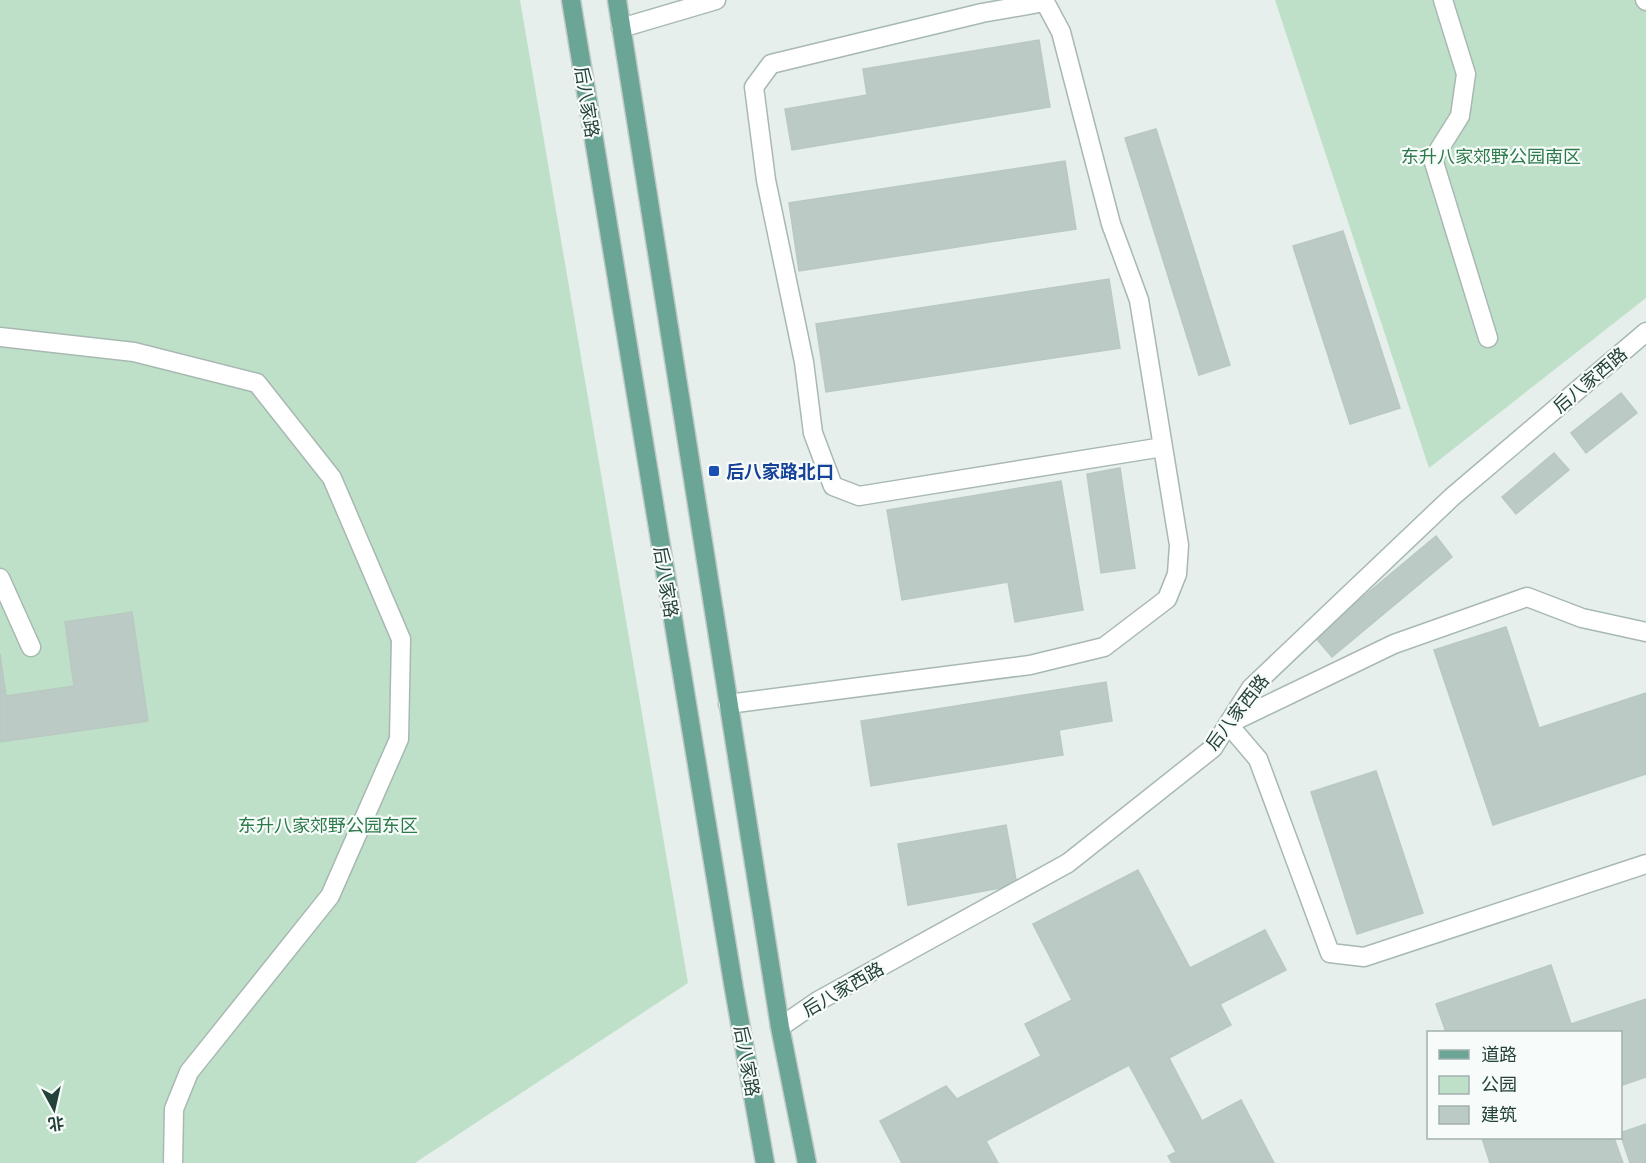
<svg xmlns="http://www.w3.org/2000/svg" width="1646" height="1163" font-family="'Roboto Condensed','Noto Sans SC',sans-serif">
	<rect width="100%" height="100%" fill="#e6efeb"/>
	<g fill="#bfe0c8">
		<polygon points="0,0 520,0 688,983 415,1163 0,1163"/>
		<polygon points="1275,0 1646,0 1646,298 1429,468"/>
	</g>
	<g fill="#bbcac4" stroke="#b8c9c2" stroke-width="1.5">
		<polygon points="1039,40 1050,107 792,150 785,109 867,95 863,69"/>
		<polygon points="1156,129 1230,365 1199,375 1125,138"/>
		<polygon points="1065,161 1076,229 799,271 789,203"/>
		<polygon points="1343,231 1400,408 1350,424 1293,246"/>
		<polygon points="1109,279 1120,348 826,392 816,324"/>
		<polygon points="1621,393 1637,413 1586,453 1571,433"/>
		<polygon points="1554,453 1569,470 1516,514 1502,497"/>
		<polygon points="1120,468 1135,568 1101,573 1087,474"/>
		<polygon points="1061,481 1083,610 1015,622 1008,582 902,600 887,510"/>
		<polygon points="1436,536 1452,557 1332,657 1315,637"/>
		<polygon points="132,612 148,721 0,742 0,654 6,696 74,686 65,622"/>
		<polygon points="1506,627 1539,728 1646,693 1646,774 1493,825 1434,650"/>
		<polygon points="1106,682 1112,721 1059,730 1063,755 871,786 861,721"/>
		<polygon points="1376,771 1423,913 1357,934 1311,792"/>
		<polygon points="1006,825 1017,885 908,905 898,844"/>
		<polygon points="1138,870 1190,968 1265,930 1286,970 1220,1004 1231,1025 1169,1058 1202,1121 1241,1100 1274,1163 1172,1163 1168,1156 1176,1152 1129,1065 986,1141 998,1163 902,1163 880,1121 946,1086 957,1099 1041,1056 1025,1024 1072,1000 1033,924"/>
		<polygon points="1551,965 1571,1024 1646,999 1646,1077 1620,1086 1620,1032 1446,1032 1436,1004"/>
		<polygon points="1646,1124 1646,1163 1630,1163 1620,1133"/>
		<polygon points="1482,1138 1614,1138 1623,1163 1490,1163"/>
	</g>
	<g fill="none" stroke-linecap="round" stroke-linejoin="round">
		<g stroke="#a8b8b2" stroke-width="21">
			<g id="minor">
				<polyline points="1443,0 1466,74 1460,116 1433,159 1488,338"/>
				<polyline points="1645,0 1646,1"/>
				<polyline points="621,28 716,0"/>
				<polyline points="0,337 134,352 257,383 332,478 401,639 399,739 330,896 189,1072 174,1109 173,1163"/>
				<polyline points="0,578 31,647"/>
				<polyline points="1646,632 1582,618 1527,597 1394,644 1228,724 1258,759 1330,953 1364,957 1646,864"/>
				<polyline points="728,704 1030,665 1104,647 1167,599 1177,574 1179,545 1139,300 1111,224 1061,32 1045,2 982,13 771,64 754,87 766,180 804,362 813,433 833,486 859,496 1163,447"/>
				<polyline points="780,1027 818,1001 1068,863 1213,748 1251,688 1452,497 1646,332"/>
			</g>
		</g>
		<g stroke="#c2cac8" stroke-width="21">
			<g id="major">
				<polyline points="571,0 734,989 765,1163"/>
				<polyline points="617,0 780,1027 807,1163"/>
			</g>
		</g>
		<use href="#minor" stroke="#fff" stroke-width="18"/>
		<use href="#major" stroke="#6aa596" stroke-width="18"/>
	</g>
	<rect fill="#1a4fb4" stroke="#f7fbf9" stroke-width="2" x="708" y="465" width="12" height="12" rx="3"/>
	<g text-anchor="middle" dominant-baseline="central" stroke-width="4.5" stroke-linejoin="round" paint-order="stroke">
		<g font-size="18" fill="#24423a" stroke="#f7fbf9">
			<text transform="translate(587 102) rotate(81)">后八家路</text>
			<text transform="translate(1590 380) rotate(-40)">后八家西路</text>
			<text transform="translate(666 582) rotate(81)">后八家路</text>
			<text transform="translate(1237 712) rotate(-52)">后八家西路</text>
			<text transform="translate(843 989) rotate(-30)">后八家西路</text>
			<text transform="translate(747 1061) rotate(80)">后八家路</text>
		</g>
		<g font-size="18" fill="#2d7a4b" stroke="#f7fbf9">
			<text x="1491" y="156">东升八家郊野公园南区</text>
			<text x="328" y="825">东升八家郊野公园东区</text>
		</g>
		<g font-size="18" font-weight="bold" fill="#164399" stroke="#f7fbf9" text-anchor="start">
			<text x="726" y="471">后八家路北口</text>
		</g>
	</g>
	<rect x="1427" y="1031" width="195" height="108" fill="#f7fbf9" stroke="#a3b1ad" stroke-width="1.5"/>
	<rect x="1439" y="1050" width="30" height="9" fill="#6aa596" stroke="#a3b1ad" stroke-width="1.5"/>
	<text x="1481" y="1061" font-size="18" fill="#24423a">道路</text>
	<rect x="1439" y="1076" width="30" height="18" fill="#bfe0c8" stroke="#a3b1ad" stroke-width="1.5"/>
	<text x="1481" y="1091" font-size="18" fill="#24423a">公园</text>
	<rect x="1439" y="1106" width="30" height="18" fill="#bbcac4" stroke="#a3b1ad" stroke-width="1.5"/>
	<text x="1481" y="1121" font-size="18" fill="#24423a">建筑</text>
	<g transform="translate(54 1109) rotate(172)" stroke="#f7fbf9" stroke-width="4.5" paint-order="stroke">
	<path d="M0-4.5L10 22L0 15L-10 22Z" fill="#24423a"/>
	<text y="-9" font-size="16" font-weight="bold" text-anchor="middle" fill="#24423a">北</text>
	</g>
</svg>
